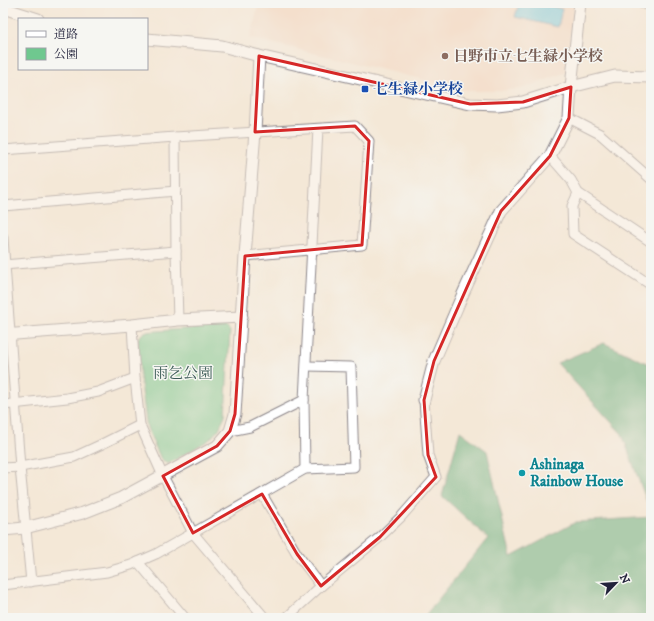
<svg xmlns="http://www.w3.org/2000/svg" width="654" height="621" font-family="'IM FELL DW Pica','Noto Serif JP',serif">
	<rect width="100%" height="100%" fill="#f6f6f2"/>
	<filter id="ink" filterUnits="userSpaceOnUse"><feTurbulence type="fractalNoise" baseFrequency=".025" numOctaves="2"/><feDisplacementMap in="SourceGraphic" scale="8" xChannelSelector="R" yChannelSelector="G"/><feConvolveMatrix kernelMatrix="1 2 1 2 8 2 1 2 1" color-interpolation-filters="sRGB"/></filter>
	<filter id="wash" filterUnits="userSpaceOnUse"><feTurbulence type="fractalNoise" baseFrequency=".012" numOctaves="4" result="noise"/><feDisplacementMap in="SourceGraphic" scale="16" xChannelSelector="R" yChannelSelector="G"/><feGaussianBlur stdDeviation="0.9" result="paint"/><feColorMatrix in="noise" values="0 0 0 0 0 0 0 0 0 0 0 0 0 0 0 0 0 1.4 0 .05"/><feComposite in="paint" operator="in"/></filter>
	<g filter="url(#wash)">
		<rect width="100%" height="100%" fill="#f4e8d7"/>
		<polygon fill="#f3d4be" points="259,3 575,3 565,73 521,89 497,91 471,91 250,38"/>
		<polygon fill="#6fc88f" stroke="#487565" points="225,326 230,331 225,415 219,429 209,440 168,464 161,459 147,428 140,376 138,338 144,332"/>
		<g fill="#5bac7a" stroke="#3e675a">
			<polygon points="604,343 651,365 651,513 622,434 557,363"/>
			<polygon points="460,431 487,451 511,557 576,522 651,517 651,618 423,618 488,538 442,496"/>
		</g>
		<polygon fill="#63c6e1" stroke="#42748e" points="519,3 539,3 562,9 558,27 515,17"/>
	</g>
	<g filter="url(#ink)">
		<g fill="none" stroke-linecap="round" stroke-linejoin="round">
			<g stroke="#8b8589" stroke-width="11">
				<g id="minor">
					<polyline points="641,3 651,7"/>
					<polyline points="569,118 600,134 651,179"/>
					<polyline points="175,137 176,251 178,320"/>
					<polyline points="3,150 175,137 355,126 369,141 362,245 245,256"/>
					<polyline points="550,156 571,180 578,193 651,242"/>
					<polyline points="578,193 572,206 573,234 651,285"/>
					<polyline points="3,206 176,191"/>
					<polyline points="3,238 20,467 31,582"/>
					<polyline points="3,265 176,251"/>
					<polyline points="132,325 135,378 140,425 163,476 193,533 265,618"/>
					<polyline points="3,405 67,398 98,392 135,378"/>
					<polyline points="230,431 250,427 304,400"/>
					<polyline points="3,468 20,467 74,457 100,445 140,425"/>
					<polyline points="305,469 304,400 318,129"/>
					<polyline points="262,494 297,554 321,586"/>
					<polyline points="138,562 185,618"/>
					<polyline points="3,585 107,572 131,565 156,554 305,469 354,467 351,367 307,366"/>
					<polyline points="286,618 321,586 380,537 401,517 436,477 428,455 424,400"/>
				</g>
			</g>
			<g stroke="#8b8589" stroke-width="13">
				<g id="tertiary">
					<polyline points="3,8 38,19"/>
					<polyline points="147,39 222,46 259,56 470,104 497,105 523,102 571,87 615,76 651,77"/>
					<polyline points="3,335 132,325 178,320 242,317"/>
					<polyline points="424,400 434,361 462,296 501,211 550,156 569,118 571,87 580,3"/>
					<polyline points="3,530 25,528 83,513 121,498 217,446 230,431 235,414 245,256 255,132 259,56"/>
				</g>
			</g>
			<use href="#minor" stroke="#fff" stroke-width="9"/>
			<use href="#tertiary" stroke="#fff" stroke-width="11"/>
		</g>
	</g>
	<path d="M0 0H654V621H0ZM259,56L470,104L523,102L571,87L569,118L550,156L501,211L434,361L424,400L428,455L436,477L380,537L321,586L297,554L262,494L193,533L163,476L217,446L230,431L235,414L245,256L362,245L369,141L355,126L255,132Z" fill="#f4e8d7" fill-opacity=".55" fill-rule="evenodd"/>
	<path fill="none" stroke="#d62828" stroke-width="3" stroke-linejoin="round" d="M259,56L470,104L523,102L571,87L569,118L550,156L501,211L434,361L424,400L428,455L436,477L380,537L321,586L297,554L262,494L193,533L163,476L217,446L230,431L235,414L245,256L362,245L369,141L355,126L255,132Z"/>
	<circle fill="#8d6e63" stroke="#f6f6f2" stroke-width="1.5" cx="445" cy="56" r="4"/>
	<rect fill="#1a4fb4" stroke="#f6f6f2" stroke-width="1.5" x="361" y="85" width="8" height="8" rx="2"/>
	<circle fill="#0f9aa8" stroke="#f6f6f2" stroke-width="1.5" cx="522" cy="473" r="4"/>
	<g text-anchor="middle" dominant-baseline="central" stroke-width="3" stroke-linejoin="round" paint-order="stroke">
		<g font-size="15" font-weight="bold" fill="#785e54" stroke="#f6f6f2" text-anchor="start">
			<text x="453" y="56">日野市立七生緑小学校</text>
		</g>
		<g font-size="15" font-weight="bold" fill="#164399" stroke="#f6f6f2" text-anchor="start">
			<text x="373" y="89">七生緑小学校</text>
		</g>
		<g font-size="15" fill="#3d5c58" stroke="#f6f6f2">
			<text x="183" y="373">雨乞公園</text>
		</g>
		<g font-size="15" font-weight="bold" fill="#0d838f" stroke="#f6f6f2" text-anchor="start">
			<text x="530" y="464">Ashinaga<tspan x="530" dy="17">Rainbow House</tspan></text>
		</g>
	</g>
	<rect width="654" height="621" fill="none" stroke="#f6f6f2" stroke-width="16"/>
	<rect x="18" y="18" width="130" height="52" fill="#f6f6f2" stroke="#a1a1a9"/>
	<rect x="26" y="31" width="20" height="6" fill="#ffffff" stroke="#a1a1a9"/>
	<text x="54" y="38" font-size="12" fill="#22223b">道路</text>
	<rect x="26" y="48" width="20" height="12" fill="#6fc88f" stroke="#a1a1a9"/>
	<text x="54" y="58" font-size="12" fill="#22223b">公園</text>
	<g transform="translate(616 583) rotate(65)" stroke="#f6f6f2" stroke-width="3" paint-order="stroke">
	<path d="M0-3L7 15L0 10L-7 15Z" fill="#22223b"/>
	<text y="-6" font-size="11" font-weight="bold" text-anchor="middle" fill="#22223b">N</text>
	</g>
</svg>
